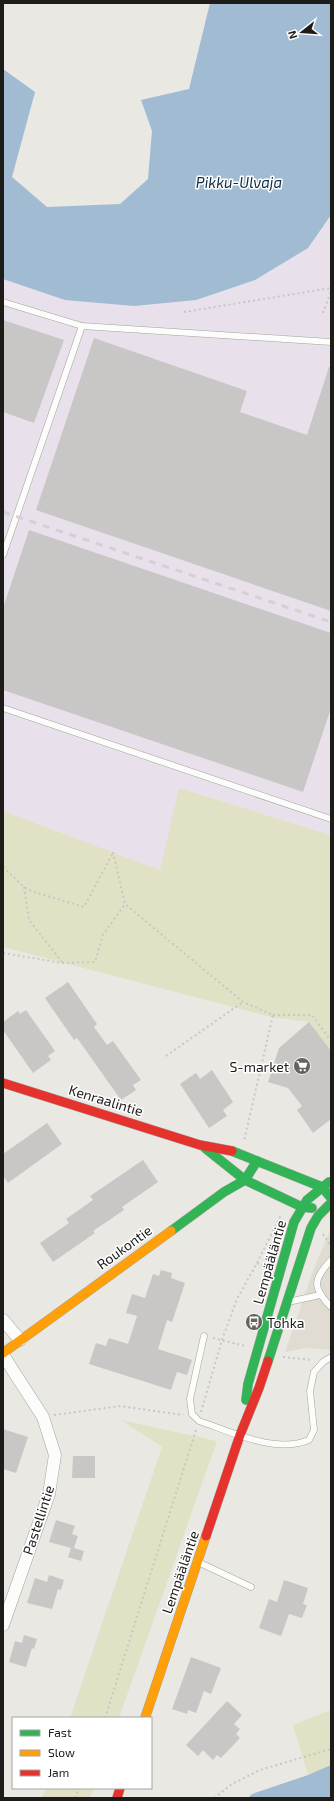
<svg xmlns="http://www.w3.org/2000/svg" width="334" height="1801" font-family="'Exo 2',sans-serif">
	<rect width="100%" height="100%" fill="#eae8e3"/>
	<polygon fill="#e0dcd1" points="331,1229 331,1350 305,1348 285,1352 315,1266"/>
	<polygon fill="#e8e0ea" points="331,215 331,835 180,788 160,870 3,811 3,279 65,300 134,306 255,280 307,248"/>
	<g fill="#e1e2c5">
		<polygon points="179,788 331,835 331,1054 309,1022 271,1017 3,947 3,811 160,870"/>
		<polygon points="121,1420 217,1441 119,1718 70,1718 162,1447"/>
		<polygon points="331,1710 331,1765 308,1775 293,1725"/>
		<polygon points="46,1788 94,1788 90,1798 42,1798"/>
	</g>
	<g fill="#a0bbd2">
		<polygon points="210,3 331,3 331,215 308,248 255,280 196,300 134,306 65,300 3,279 3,69 35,92 12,177 47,207 120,204 148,179 152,131 141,100 189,89"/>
		<polygon points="331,1765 331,1798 248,1798 252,1794 308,1775"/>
	</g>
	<g fill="#c8c7c6">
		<polygon points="3,320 64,340 34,423 3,412"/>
		<polygon points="94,338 247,391 240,412 307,435 329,367 331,367 331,611 36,510"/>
		<polygon points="29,530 331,633 331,708 303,792 3,690 3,608"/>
		<polygon points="68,982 97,1024 94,1027 107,1045 113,1041 141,1080 133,1085 136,1090 121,1100 77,1038 74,1040 45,998"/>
		<polygon points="26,1010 55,1051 48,1056 51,1060 33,1073 3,1030 3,1022 18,1011 20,1014"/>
		<polygon points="309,1022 331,1051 331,1119 313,1133 297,1110 302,1106 288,1088 268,1082 279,1048"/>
		<polygon points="212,1070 233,1102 223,1110 227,1116 209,1128 180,1084 196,1073 200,1079"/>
		<polygon points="47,1123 62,1144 8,1183 3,1176 3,1154"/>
		<polygon points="143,1160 158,1182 122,1207 124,1210 93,1231 95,1233 53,1262 40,1243 69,1223 66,1219 93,1200 90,1196"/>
		<polygon points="161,1270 172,1273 171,1278 185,1283 172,1322 167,1320 158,1349 192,1360 187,1375 177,1372 171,1390 89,1364 96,1343 106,1346 109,1338 128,1344 137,1316 126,1313 132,1294 145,1298 153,1274 159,1276"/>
		<polygon points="3,1429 28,1437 16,1473 3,1469"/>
		<polygon points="73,1456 95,1456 95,1478 72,1478"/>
		<polygon points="56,1520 75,1526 72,1534 78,1536 74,1548 84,1551 81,1561 68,1557 71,1548 49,1542"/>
		<polygon points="49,1575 64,1580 61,1590 58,1589 52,1609 27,1603 35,1578 47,1582"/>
		<polygon points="284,1580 308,1588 303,1604 307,1605 302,1618 289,1614 281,1636 259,1628 269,1599 277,1602"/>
		<polygon points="24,1635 37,1639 34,1649 32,1648 26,1667 9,1662 15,1641 22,1643"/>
		<polygon points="191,1657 221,1668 211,1694 204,1691 196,1713 188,1710 187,1714 172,1709"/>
		<polygon points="227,1701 242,1715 234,1724 240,1729 236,1734 240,1738 221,1758 217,1755 213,1760 203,1750 198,1756 186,1745"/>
	</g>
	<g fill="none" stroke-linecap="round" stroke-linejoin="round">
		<g stroke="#a3a29e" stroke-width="7">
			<g id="lane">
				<polyline points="3,302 82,326 331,342"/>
				<polyline points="3,555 82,326"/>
				<polyline points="3,708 331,819"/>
				<path d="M331,1260C313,1280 312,1287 331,1307"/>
				<polyline points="288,1302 320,1295"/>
				<path d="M204,1336L190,1399L192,1414L199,1421C232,1432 275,1454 309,1440L314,1430L310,1391L314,1372L323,1362L331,1357"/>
				<polyline points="198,1562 251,1587"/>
			</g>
		</g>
		<g stroke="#a3a29e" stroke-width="13">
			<g id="street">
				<polyline points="3,1320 20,1340"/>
				<polyline points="3,1355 43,1417 55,1455 49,1494 3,1625"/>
			</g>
		</g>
		<g stroke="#a3a29e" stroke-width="10">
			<g id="fast">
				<polyline points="205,1148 245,1180 302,1207 312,1208"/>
				<polyline points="232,1151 322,1187 331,1198"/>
				<polyline points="171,1231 224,1192 245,1180 257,1161"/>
				<polyline points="268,1361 311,1228 318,1216 331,1203"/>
				<polyline points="246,1400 248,1384 294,1222 307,1200 329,1182"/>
			</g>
		</g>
		<g stroke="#a3a29e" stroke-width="10">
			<g id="slow">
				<polyline points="3,1353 171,1231"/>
				<polyline points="145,1718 206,1536"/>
			</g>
		</g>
		<g stroke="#a3a29e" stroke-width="10">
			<g id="jam">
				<polyline points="3,1083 200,1145 232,1151"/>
				<polyline points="206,1536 240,1435 259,1388 268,1361"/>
				<polyline points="117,1798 120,1788"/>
			</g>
		</g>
		<g stroke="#c8c7c5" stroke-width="2" stroke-dasharray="2 3" stroke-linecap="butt">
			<polyline points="184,312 331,288"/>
			<polyline points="323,313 331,291"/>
			<polyline points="113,852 125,904 243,1002 273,1015 244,1141"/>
			<polyline points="3,867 24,887 31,891 84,907 113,853"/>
			<polyline points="24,887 29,920 62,962"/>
			<polyline points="3,953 62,963 95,962 103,935 125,904"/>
			<polyline points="273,1015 312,1015 331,1041"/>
			<polyline points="166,1056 243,1002"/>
			<polyline points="323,1234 331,1246"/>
			<polyline points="257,1263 267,1268"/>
			<polyline points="213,1338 245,1346"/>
			<polyline points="283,1357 312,1360"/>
			<polyline points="201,1412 222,1340 237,1299 257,1263 281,1215"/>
			<polyline points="54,1415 120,1406 183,1415"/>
			<polyline points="105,1718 196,1430"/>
			<polyline points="75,1798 79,1788"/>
			<polyline points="214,1798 232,1784 260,1770 331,1749"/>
		</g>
		<use href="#lane" stroke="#fcfcfb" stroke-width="6"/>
		<use href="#street" stroke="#fcfcfb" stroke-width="12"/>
		<use href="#fast" stroke="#30b455" stroke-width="9"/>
		<use href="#slow" stroke="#ff9f0a" stroke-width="9"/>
		<use href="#jam" stroke="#e5322d" stroke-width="9"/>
		<polyline stroke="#d2d2d0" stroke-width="3" stroke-dasharray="7 7" stroke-linecap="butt" points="3,512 331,622"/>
	</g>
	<defs>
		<g id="supermarket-disc" transform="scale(0.9)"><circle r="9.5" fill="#656360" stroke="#fff"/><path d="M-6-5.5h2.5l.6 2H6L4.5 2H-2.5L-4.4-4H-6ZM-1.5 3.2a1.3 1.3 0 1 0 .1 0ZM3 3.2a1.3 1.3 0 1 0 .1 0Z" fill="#fff"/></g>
		<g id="bus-disc" transform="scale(0.9)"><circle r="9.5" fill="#656360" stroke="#fff"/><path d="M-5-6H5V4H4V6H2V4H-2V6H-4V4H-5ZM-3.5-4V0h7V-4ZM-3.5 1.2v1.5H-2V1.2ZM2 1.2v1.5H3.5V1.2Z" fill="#fff"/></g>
	</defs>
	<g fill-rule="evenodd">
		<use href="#supermarket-disc" x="302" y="1066"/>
		<use href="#bus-disc" x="254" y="1322"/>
	</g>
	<g text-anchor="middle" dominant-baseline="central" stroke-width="3" stroke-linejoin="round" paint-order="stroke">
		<g font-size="14" fill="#1d1c19" stroke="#fff" text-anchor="end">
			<text x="289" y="1066">S-market</text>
			<text x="267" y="1322" text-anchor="start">Tohka</text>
		</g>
		<g font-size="14" fill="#1d1c19" stroke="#fff">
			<text transform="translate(106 1100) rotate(17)">Kenraalintie</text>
			<text transform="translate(124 1247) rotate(-36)">Roukontie</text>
			<text transform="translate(269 1262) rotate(-74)">Lempääläntie</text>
			<text transform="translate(38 1520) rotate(-72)">Pastellintie</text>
			<text transform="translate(180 1572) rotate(-71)">Lempääläntie</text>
		</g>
		<g font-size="15" font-style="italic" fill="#0f2f47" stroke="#fff">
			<text x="239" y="182">Pikku-Ulvaja</text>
		</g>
	</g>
	<rect width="334" height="1801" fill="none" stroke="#1d1c19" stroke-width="8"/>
	<rect x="12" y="1717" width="140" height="72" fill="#ffffff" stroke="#a5a4a3"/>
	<rect x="20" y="1730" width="20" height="6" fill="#30b455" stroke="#a5a4a3"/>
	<text x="48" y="1737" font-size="12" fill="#1d1c19">Fast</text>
	<rect x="20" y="1750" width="20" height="6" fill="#ff9f0a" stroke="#a5a4a3"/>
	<text x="48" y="1757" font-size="12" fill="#1d1c19">Slow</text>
	<rect x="20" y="1770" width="20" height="6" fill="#e5322d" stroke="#a5a4a3"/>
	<text x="48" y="1777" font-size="12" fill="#1d1c19">Jam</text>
	<g transform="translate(302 32) rotate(253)" stroke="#ffffff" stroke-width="3" paint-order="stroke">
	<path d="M0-3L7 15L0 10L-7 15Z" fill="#1d1c19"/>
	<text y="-6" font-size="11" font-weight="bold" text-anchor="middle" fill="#1d1c19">N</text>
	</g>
</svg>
